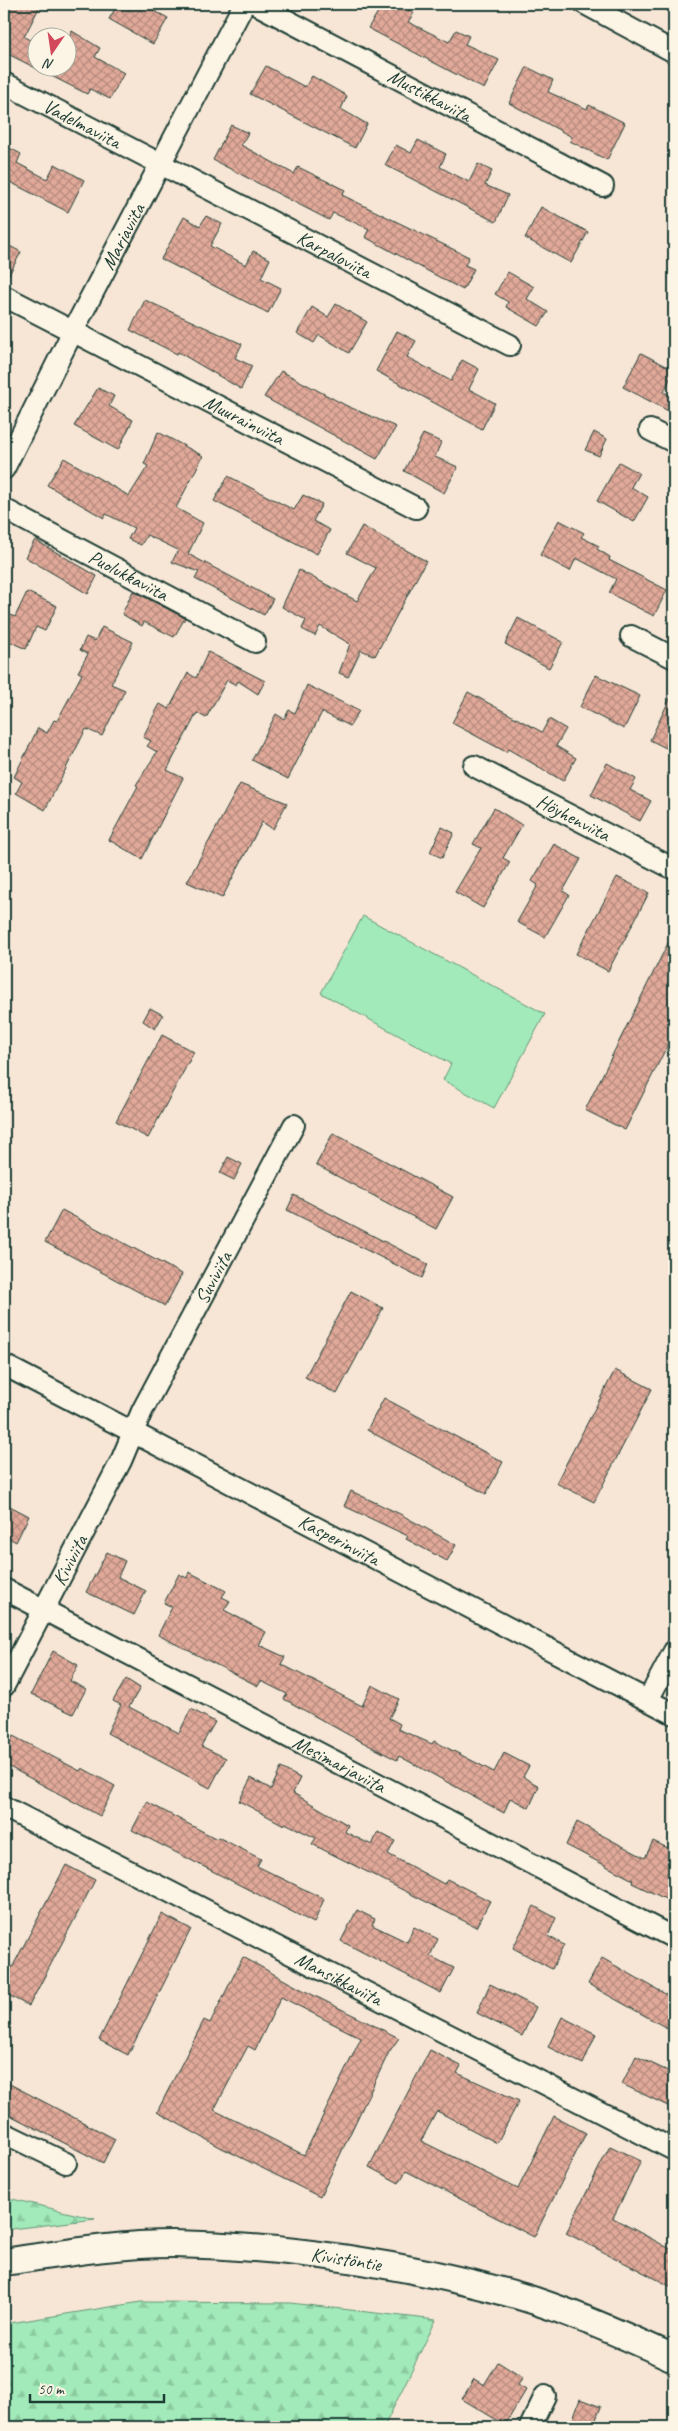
<svg xmlns="http://www.w3.org/2000/svg" width="678" height="2431" font-family="Caveat,sans-serif">
	<defs>
		<pattern id="forest-firs" width="22" height="20" patternUnits="userSpaceOnUse" patternTransform="scale(1.25)"><rect width="22" height="20" fill="#a2eab9"/><path d="M5 1l3.5 6h-7zM16 11l3.5 6h-7z" fill="#8bcaa0"/></pattern>
		<pattern id="building-cross-hatch" width="8" height="8" patternUnits="userSpaceOnUse" patternTransform="scale(1.25)"><rect width="8" height="8" fill="#e1a999"/><path d="M0 0l8 8M0 8l8-8" fill="none" stroke="#b68b7e"/></pattern>
	</defs>
	<rect width="100%" height="100%" fill="#f7e6d6"/>
	<filter id="ink" filterUnits="userSpaceOnUse"><feTurbulence type="fractalNoise" baseFrequency=".02" numOctaves="2"/><feDisplacementMap in="SourceGraphic" scale="10" xChannelSelector="R" yChannelSelector="G"/><feConvolveMatrix kernelMatrix="1 2 1 2 8 2 1 2 1" color-interpolation-filters="sRGB"/></filter>
	<g filter="url(#ink)">
		<g fill="url(#forest-firs)" stroke="#609476">
			<polygon points="4,2197 95,2219 4,2230"/>
			<polygon points="141,2302 290,2303 436,2320 384,2427 4,2427 4,2324"/>
		</g>
		<polygon fill="#a2eab9" stroke="#609476" points="363,916 545,1014 494,1108 443,1080 451,1064 321,993"/>
		<g fill="url(#building-cross-hatch)" stroke="#1f3d34" fill-rule="evenodd">
			<polygon points="4,4 41,4 24,37 38,44 38,68 68,68 68,40 72,31 100,48 95,57 124,73 110,99 90,89 87,94 4,52"/>
			<polygon points="118,4 141,4 168,18 153,44 109,19"/>
			<polygon points="383,4 396,4 414,13 408,22 449,42 456,30 469,36 465,44 499,60 484,89 368,28"/>
			<polygon points="266,66 305,87 312,76 347,96 341,109 367,124 355,148 250,94"/>
			<polygon points="527,67 553,80 548,92 587,109 589,105 625,123 607,160 570,141 572,137 509,103"/>
			<polygon points="231,125 248,133 241,145 294,174 298,167 345,190 342,195 469,257 465,265 474,269 463,290 365,237 369,229 333,213 329,220 213,160"/>
			<polygon points="418,140 446,154 440,167 469,182 478,164 492,171 485,185 508,195 496,222 385,165 396,145 411,153"/>
			<polygon points="4,145 21,154 17,163 47,179 55,164 84,180 68,212 8,181 4,191"/>
			<polygon points="541,207 588,232 571,263 525,238"/>
			<polygon points="206,216 222,224 210,246 246,265 253,251 270,259 261,278 281,288 268,313 161,259 184,217 200,226"/>
			<polygon points="4,243 21,252 4,284"/>
			<polygon points="508,272 534,287 527,299 548,312 539,326 506,307 508,302 495,294"/>
			<polygon points="145,300 242,344 235,358 252,366 241,389 178,352 177,354 130,330"/>
			<polygon points="336,304 367,322 349,353 319,335 314,343 297,333 312,307 328,317"/>
			<polygon points="397,331 416,341 407,357 451,381 462,360 479,369 469,389 495,403 482,429 376,371"/>
			<polygon points="641,353 674,370 664,392 674,398 674,414 623,387"/>
			<polygon points="281,371 347,406 396,427 377,459 264,397"/>
			<polygon points="98,388 114,396 109,406 133,420 118,450 74,426"/>
			<polygon points="158,432 203,456 176,508 203,523 188,554 273,599 264,615 195,579 199,572 172,562 178,550 147,535 141,545 128,539 134,528 106,514 104,518 47,485 64,458 129,496 148,466 144,464"/>
			<polygon points="594,432 607,439 599,456 585,450"/>
			<polygon points="423,434 441,442 435,457 458,467 444,493 404,471"/>
			<polygon points="619,462 639,473 631,487 648,497 634,522 597,501"/>
			<polygon points="228,476 294,510 303,495 322,504 313,521 330,530 317,554 214,501"/>
			<polygon points="559,520 584,533 581,537 599,546 597,549 610,557 609,560 667,590 654,616 609,593 616,579 576,558 570,571 540,555"/>
			<polygon points="362,526 426,561 375,656 361,650 348,677 339,673 350,644 320,626 315,636 302,629 306,620 282,607 299,570 357,601 376,568 347,553"/>
			<polygon points="35,540 97,576 88,594 25,557"/>
			<polygon points="133,591 185,618 174,637 144,622 142,626 122,614"/>
			<polygon points="27,592 57,606 45,631 36,627 26,649 4,639 4,612 15,617"/>
			<polygon points="518,618 563,642 549,668 505,644"/>
			<polygon points="102,627 133,642 111,684 125,690 102,736 86,729 45,810 16,793 22,782 14,777 38,728 47,733 54,720 57,721 82,674 78,672 88,654 80,650 86,637 95,641"/>
			<polygon points="208,652 265,681 258,694 238,681 236,685 227,680 206,718 197,713 167,770 183,778 142,859 109,840 138,786 136,785 157,752 147,746 151,741 143,737 156,711 160,704 169,709 188,673 196,678"/>
			<polygon points="596,675 640,696 624,729 580,707"/>
			<polygon points="307,685 359,711 350,726 322,712 288,779 252,760 276,714 284,719 289,710 295,713"/>
			<polygon points="674,690 674,752 650,740"/>
			<polygon points="468,692 542,732 549,719 566,729 556,746 576,758 563,781 508,749 506,752 452,723"/>
			<polygon points="607,763 636,779 630,790 651,801 640,821 591,795"/>
			<polygon points="240,784 287,803 273,829 262,822 222,898 187,882"/>
			<polygon points="494,808 522,825 503,858 510,862 483,908 455,892 481,848 473,844"/>
			<polygon points="442,827 454,833 442,858 430,852"/>
			<polygon points="554,844 581,859 563,891 569,895 545,937 517,922 538,885 532,881"/>
			<polygon points="617,877 649,893 608,971 576,954"/>
			<polygon points="674,931 674,1032 625,1130 585,1110"/>
			<polygon points="150,1008 163,1015 155,1029 143,1021"/>
			<polygon points="162,1035 194,1052 148,1138 116,1121"/>
			<polygon points="333,1133 453,1197 436,1229 316,1165"/>
			<polygon points="228,1157 242,1164 234,1180 220,1173"/>
			<polygon points="294,1195 428,1264 422,1278 287,1210"/>
			<polygon points="62,1210 182,1274 165,1306 45,1242"/>
			<polygon points="351,1291 383,1308 337,1394 305,1377"/>
			<polygon points="615,1370 652,1389 594,1502 556,1483"/>
			<polygon points="384,1398 503,1462 486,1494 367,1430"/>
			<polygon points="351,1491 400,1514 456,1545 447,1561 406,1539 408,1536 344,1506"/>
			<polygon points="4,1503 29,1516 16,1542 4,1535"/>
			<polygon points="107,1552 125,1561 118,1577 146,1591 134,1615 86,1592"/>
			<polygon points="189,1572 226,1591 222,1597 230,1601 224,1610 266,1632 259,1645 285,1657 281,1664 362,1706 372,1685 399,1699 389,1718 400,1724 398,1729 432,1744 434,1741 494,1772 504,1753 529,1766 523,1777 539,1786 529,1808 510,1798 504,1813 399,1756 397,1760 347,1734 284,1699 287,1694 261,1681 258,1686 158,1635 172,1607 164,1603 179,1574 187,1578"/>
			<polygon points="53,1651 78,1665 70,1681 86,1689 73,1714 31,1694"/>
			<polygon points="126,1679 140,1688 129,1707 179,1733 191,1709 215,1722 201,1746 226,1758 210,1788 107,1733 121,1705 113,1701"/>
			<polygon points="13,1736 80,1771 82,1768 115,1786 100,1816 4,1764 4,1752"/>
			<polygon points="281,1768 300,1778 293,1793 348,1825 345,1832 372,1845 378,1832 395,1841 388,1854 444,1884 447,1879 490,1901 476,1927 312,1844 316,1838 285,1823 284,1825 239,1801 251,1778 271,1789"/>
			<polygon points="147,1802 217,1839 218,1837 261,1859 257,1866 324,1899 314,1923 132,1830"/>
			<polygon points="577,1822 645,1858 653,1841 674,1851 674,1860 667,1874 674,1877 674,1903 632,1883 633,1880 566,1845"/>
			<polygon points="66,1865 95,1880 29,2006 4,1993 4,1983"/>
			<polygon points="534,1906 556,1918 548,1936 564,1945 552,1969 513,1948"/>
			<polygon points="357,1910 375,1919 372,1925 407,1942 414,1927 438,1939 430,1956 454,1968 441,1993 341,1941"/>
			<polygon points="162,1914 191,1929 128,2055 99,2040"/>
			<path d="M243,1957L299,1988L399,2038L389,2052L320,2197L220,2147L157,2112L204,2020L210,2023ZM281,1997L361,2038L304,2155L214,2110L248,2046L255,2050Z"/>
			<polygon points="602,1958 674,1999 674,2032 588,1984"/>
			<polygon points="490,1984 536,2007 522,2036 477,2013"/>
			<polygon points="562,2017 596,2034 583,2064 548,2047"/>
			<polygon points="430,2050 461,2066 457,2073 519,2101 497,2143 437,2111 421,2141 518,2189 554,2116 586,2133 534,2237 406,2171 399,2183 369,2167"/>
			<polygon points="636,2056 674,2074 674,2098 670,2107 622,2084"/>
			<polygon points="4,2081 115,2139 103,2163 4,2112"/>
			<polygon points="610,2146 641,2161 613,2218 674,2251 674,2288 566,2233"/>
			<polygon points="498,2362 523,2378 518,2385 526,2390 505,2425 462,2399 474,2379 484,2385"/>
			<polygon points="580,2399 601,2407 593,2427 570,2427"/>
		</g>
		<g fill="none" stroke-linecap="round" stroke-linejoin="round">
			<g stroke="#1f3d34" stroke-width="24">
				<g id="minor">
					<path id="s1" d="M256,4L603,186"/>
					<polyline points="585,4 674,52"/>
					<path id="s2" d="M4,83L510,345"/>
					<path id="s3" d="M4,296L416,508"/>
					<polyline points="650,430 674,442"/>
					<path id="s4" d="M4,469L73,331L244,4"/>
					<path id="s5" d="M4,509L255,642"/>
					<polyline points="631,636 674,658"/>
					<path id="s6" d="M474,766L674,869"/>
					<path id="s7" d="M4,1365L674,1714"/>
					<path id="s8" d="M4,1589L674,1938"/>
					<path id="s9" d="M4,1686L121,1461L142,1411L294,1125"/>
					<polyline points="648,1700 674,1651"/>
					<path id="s10" d="M4,1807L674,2150"/>
					<polyline points="4,2133 66,2163"/>
					<polyline points="530,2427 545,2396"/>
				</g>
			</g>
			<g stroke="#1f3d34" stroke-width="30">
				<g id="major">
					<path id="s11" d="M4,2262C60,2254 116,2244 173,2244C286,2246 408,2264 516,2295C568,2310 625,2336 674,2358"/>
				</g>
			</g>
			<use href="#minor" stroke="#fcf5e5" stroke-width="20"/>
			<use href="#major" stroke="#fcf5e5" stroke-width="26"/>
		</g>
	</g>
	<g text-anchor="middle" dominant-baseline="central" stroke-width="4" stroke-linejoin="round" paint-order="stroke">
		<g font-size="20" fill="#1f3d34" stroke="#fcf5e5">
			<text stroke="none"><textPath href="#s1" startOffset="196">Mustikkaviita</textPath></text>
			<text stroke="none"><textPath href="#s2" startOffset="88">Vadelmaviita</textPath></text>
			<text stroke="none"><textPath href="#s4" startOffset="261">Marjaviita</textPath></text>
			<text stroke="none"><textPath href="#s2" startOffset="372">Karpaloviita</textPath></text>
			<text stroke="none"><textPath href="#s3" startOffset="270">Muurainviita</textPath></text>
			<text stroke="none"><textPath href="#s5" startOffset="141">Puolukkaviita</textPath></text>
			<text stroke="none"><textPath href="#s6" startOffset="112">Höyhenviita</textPath></text>
			<text stroke="none"><textPath href="#s9" startOffset="459">Suviviita</textPath></text>
			<text stroke="none"><textPath href="#s7" startOffset="378">Kasperinviita</textPath></text>
			<text stroke="none"><textPath href="#s9" startOffset="142">Kiviviita</textPath></text>
			<text stroke="none"><textPath href="#s8" startOffset="378">Mesimarjaviita</textPath></text>
			<text stroke="none"><textPath href="#s10" startOffset="376">Mansikkaviita</textPath></text>
			<text stroke="none"><textPath href="#s11" startOffset="344">Kivistöntie</textPath></text>
		</g>
	</g>
	<rect width="678" height="2431" fill="none" stroke="#fcf5e5" stroke-width="20"/>
	<rect x="10" y="10" width="658" height="2411" fill="none" stroke="#1f3d34" stroke-width="2" filter="url(#ink)"/>
	<g transform="translate(52 52) rotate(193)"><circle r="24" fill="#fcf5e5" stroke="#a4ab9e"/>
	<path d="M0-4L9 19L0 12L-9 19Z" fill="#d1495b"/>
	<text y="-8" font-size="14" font-weight="bold" text-anchor="middle" fill="#1f3d34">N</text>
	</g>
	<path d="M30 2394v8h134v-8" fill="none" stroke="#1f3d34" stroke-width="2.5"/>
	<text x="38" y="2394" font-size="15" fill="#1f3d34" stroke="#fcf5e5" stroke-width="4" paint-order="stroke">50 m</text>
</svg>
